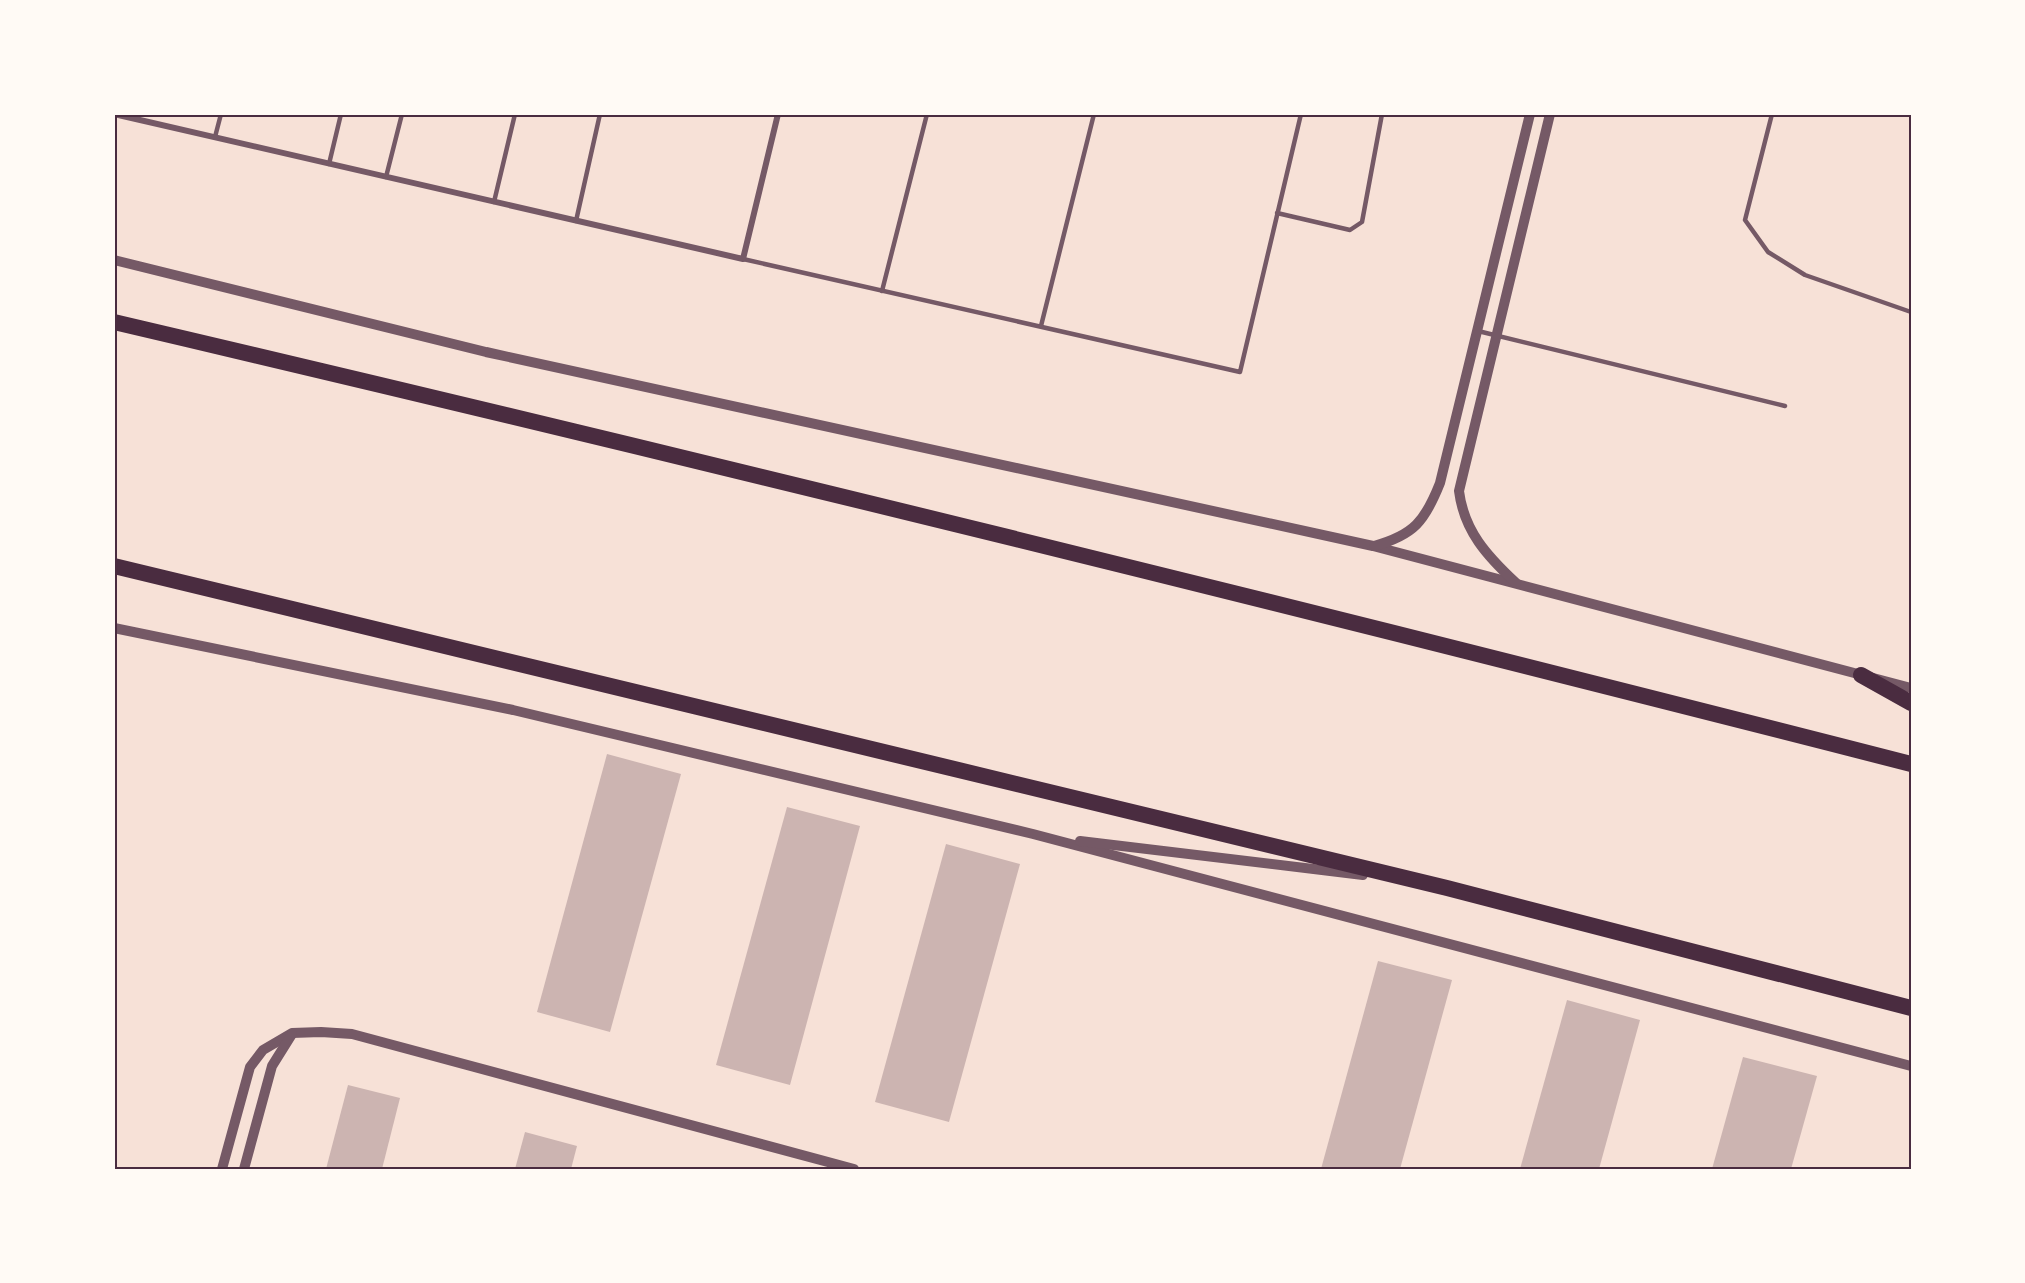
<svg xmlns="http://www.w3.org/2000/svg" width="2025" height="1283" font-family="'DM Sans',sans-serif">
	<rect width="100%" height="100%" fill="#f7e1d7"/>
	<g fill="#ccb4b1">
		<polygon points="607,754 681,774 610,1032 537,1012"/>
		<polygon points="787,807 860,826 790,1085 716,1065"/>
		<polygon points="946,844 1020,864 949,1122 875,1102"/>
		<polygon points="1378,961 1452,980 1400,1169 1321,1169"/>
		<polygon points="1567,1000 1640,1020 1599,1169 1520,1169"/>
		<polygon points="1743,1057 1817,1076 1791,1169 1712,1169"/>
		<polygon points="348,1085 400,1098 382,1169 326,1169"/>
		<polygon points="525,1132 577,1146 571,1169 515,1169"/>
	</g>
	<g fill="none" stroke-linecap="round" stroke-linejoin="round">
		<g stroke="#755966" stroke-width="4.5">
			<polyline points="1772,114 1745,220 1768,252 1805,275 1911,312"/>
			<polyline points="215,137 221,114"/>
			<polyline points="329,164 341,114"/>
			<polyline points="386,177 402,114"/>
			<polyline points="494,202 515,114"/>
			<polyline points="1277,213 1350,230 1362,222 1382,114"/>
			<polyline points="576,221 600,114"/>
			<polyline points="743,259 1240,372 1301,114"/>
			<polyline points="882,291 927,114"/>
			<polyline points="1041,326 1094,114"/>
			<polyline points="1478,331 1785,406"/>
		</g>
		<polyline stroke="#755966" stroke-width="6" points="114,114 743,259 778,114"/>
		<g stroke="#755966" stroke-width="10">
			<polyline points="114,260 486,352 1373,546 1911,688"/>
			<path d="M1374,546C1414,535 1425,521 1440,483L1530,114"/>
			<path d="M1516,583C1487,556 1464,531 1459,491L1550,114"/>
			<polyline points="114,628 513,710 1033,834 1911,1066"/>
			<polyline points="1080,841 1363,875"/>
			<polyline points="222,1169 250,1067 263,1050 292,1033 321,1032 352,1034 854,1169"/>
			<polyline points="244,1169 272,1066 292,1034"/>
		</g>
		<g stroke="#4a2c40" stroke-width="16">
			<path d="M114,322C715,463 1313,611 1911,764"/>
			<polyline points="114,566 1447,888 1911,1008"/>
			<polyline points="1861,675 1911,703"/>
		</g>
	</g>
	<rect width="2025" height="1283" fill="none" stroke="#fffaf5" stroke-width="231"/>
	<rect x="116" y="116" width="1794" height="1052" fill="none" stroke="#4a2c40" stroke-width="2"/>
</svg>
